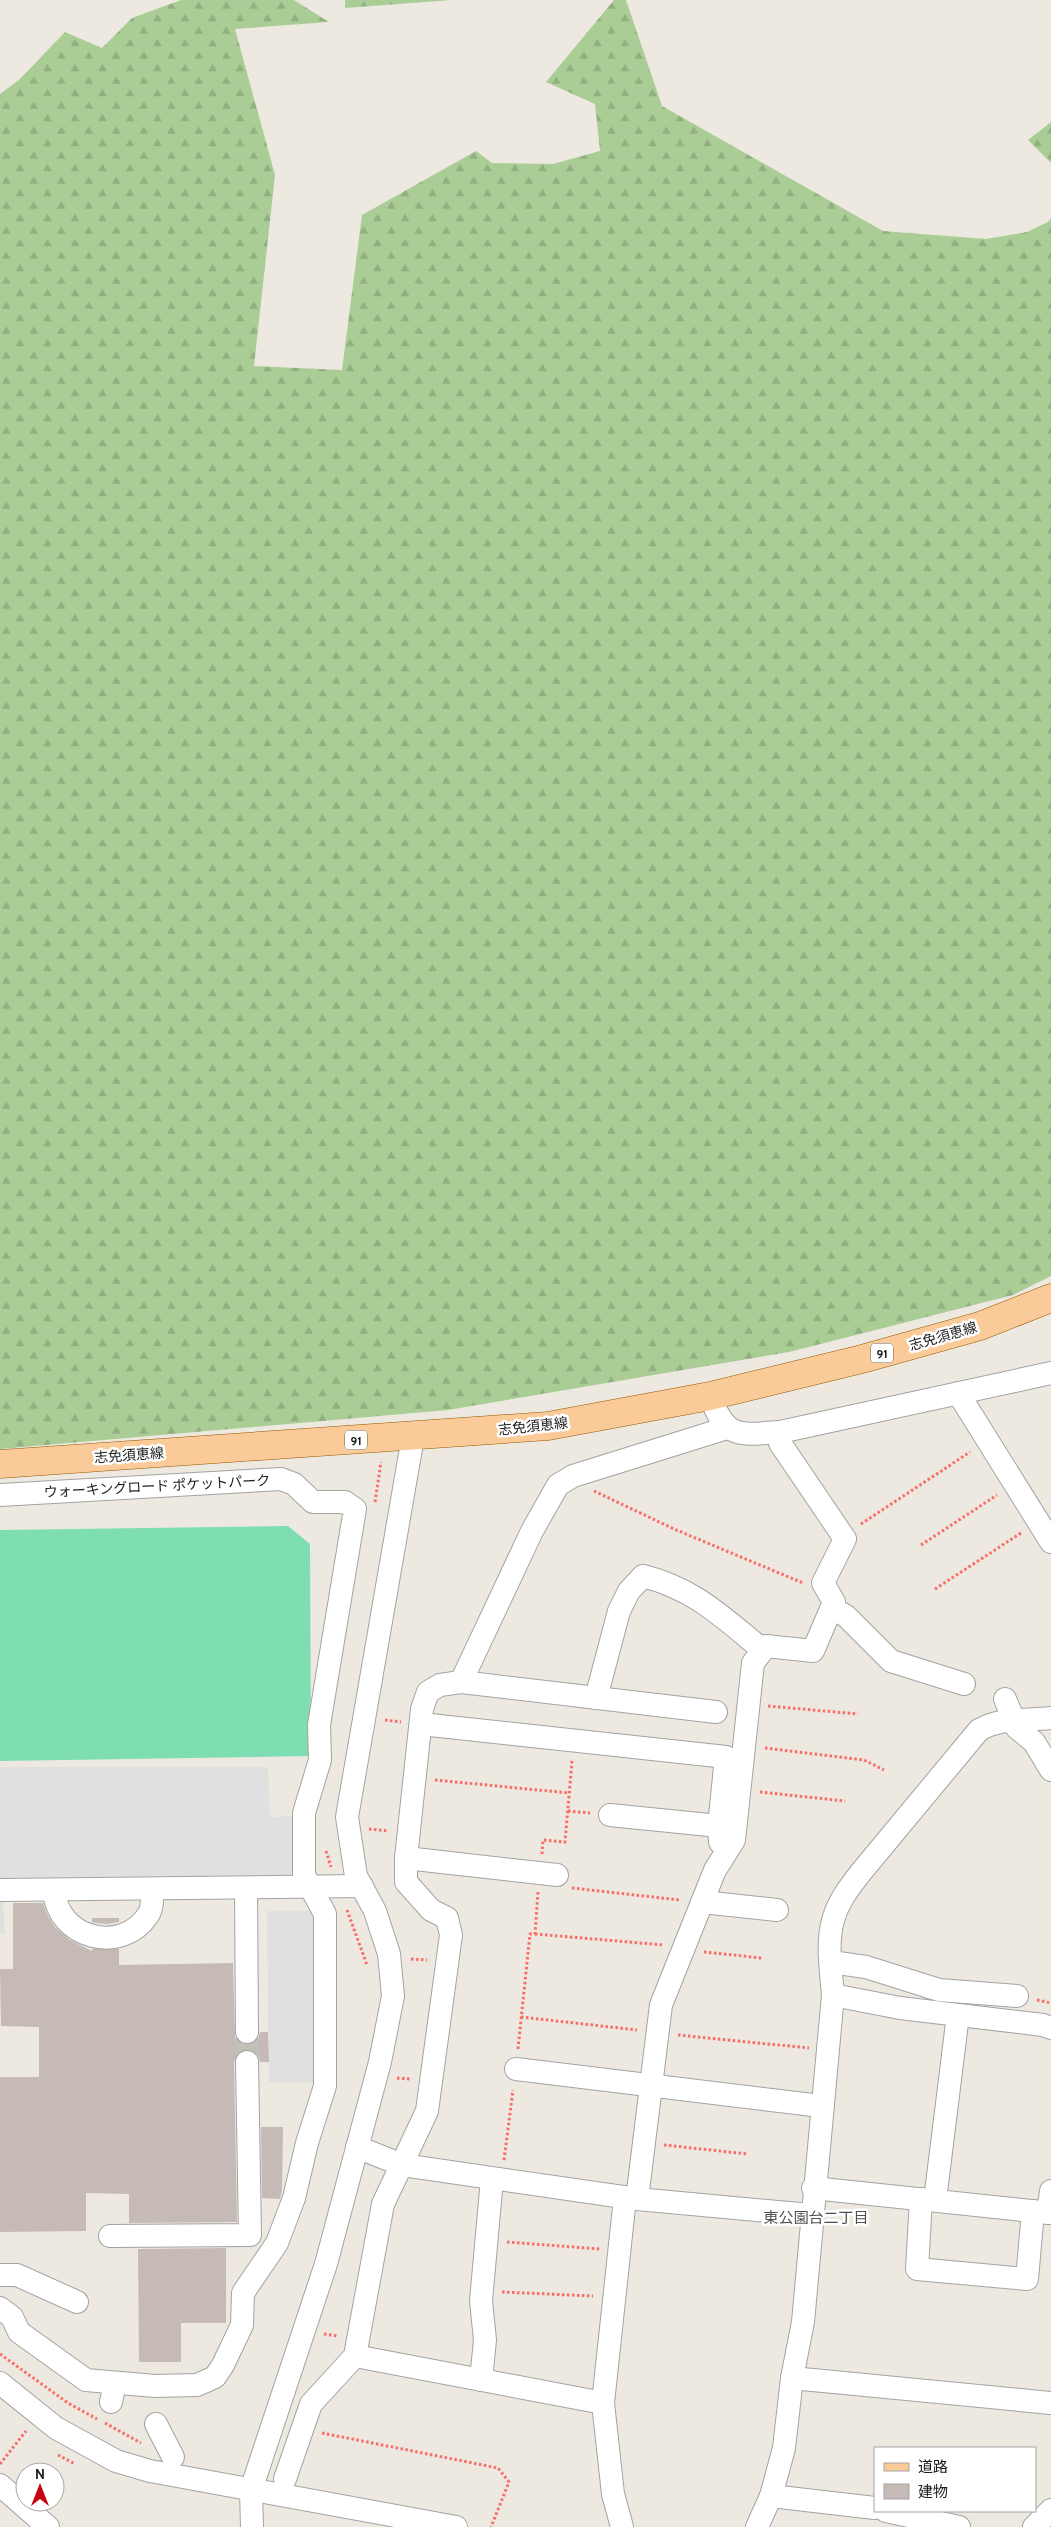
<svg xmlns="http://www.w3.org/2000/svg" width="1051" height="2527" font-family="Cabin,'Noto Sans JP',sans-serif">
	<defs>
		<pattern id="forest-firs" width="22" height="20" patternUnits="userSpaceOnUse" patternTransform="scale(1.25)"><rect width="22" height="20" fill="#aacd96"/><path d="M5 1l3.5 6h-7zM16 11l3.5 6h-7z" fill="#92af81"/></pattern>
	</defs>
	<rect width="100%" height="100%" fill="#ede9e1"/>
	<g fill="url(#forest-firs)">
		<polygon points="181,0 294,0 329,22 235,29 275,175 254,366 342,370 362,215 476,151 492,163 553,164 600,151 595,104 546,82 614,0 626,0 662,106 883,231 986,239 1027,232 1048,222 1051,218 1051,1276 1013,1295 789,1352 448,1410 0,1449 0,94 19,80 65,32 102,48 132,18"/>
		<polygon points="345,0 452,0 345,8"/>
		<polygon points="1051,122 1051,163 1028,140"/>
	</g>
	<polygon fill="#7fddb2" points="288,1526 310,1544 311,1756 0,1761 0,1530"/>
	<g fill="#e0e0e0">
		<polygon points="0,1767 268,1767 270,1817 297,1816 298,1875 1,1878 5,1933 0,1933"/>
		<polygon points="267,1911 315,1911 317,2083 269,2082"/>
	</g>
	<g fill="#c5bab5">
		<polygon points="13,1903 43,1903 47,1914 55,1927 70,1940 92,1951 92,1949 119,1949 119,1965 233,1963 235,2038 241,2044 248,2045 258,2039 260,2032 268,2032 269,2062 260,2062 258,2055 247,2049 240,2051 234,2062 237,2222 129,2223 129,2194 86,2193 86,2231 0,2232 0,2077 39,2077 39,2027 1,2026 0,1969 13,1969"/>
		<polygon points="92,1918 119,1918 119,1922 107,1924 96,1923 92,1922"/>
		<polygon points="261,2127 283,2127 282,2190 280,2199 262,2198"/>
		<polygon points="226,2248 226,2323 181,2323 181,2362 139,2362 138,2249"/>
	</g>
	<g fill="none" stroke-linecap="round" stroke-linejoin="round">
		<polyline stroke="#c3c0ba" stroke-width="22" stroke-dasharray="22 11" stroke-linecap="butt" points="247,2032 247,2062"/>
		<g stroke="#a3a3a3" stroke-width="24">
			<g id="minor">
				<polyline points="958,1393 1051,1542"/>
				<path d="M710,1396C726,1439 738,1435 780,1432L1051,1373"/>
				<polyline points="0,1495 281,1479 294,1484 313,1502 345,1502 355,1509 319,1725 320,1760 304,1813 304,1875 325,1914 325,2086 307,2143 294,2198 277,2243 243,2293 242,2325 223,2365 215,2377 197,2385 155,2386 86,2380 19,2332 12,2317 0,2308"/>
				<polyline points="832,1608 846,1616 891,1661 964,1684"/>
				<polyline points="461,1682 716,1712"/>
				<path d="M596,1698L619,1611L629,1591L643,1576C695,1589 722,1617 763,1650"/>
				<polyline points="1005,1699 1017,1728 1034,1742 1051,1770"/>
				<polyline points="421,1724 726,1757 719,1826 720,1842 727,1850"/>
				<polyline points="610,1815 719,1826"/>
				<polyline points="406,1858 557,1875"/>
				<polyline points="246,1888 247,2032"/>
				<polyline points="0,1890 362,1886"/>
				<path d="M54,1890C57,1939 122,1955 148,1915C153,1908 152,1897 152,1889"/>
				<polyline points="702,1902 777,1910"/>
				<polyline points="831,1962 866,1967 939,1990 1017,1996"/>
				<polyline points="833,1995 900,2008 1043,2025 1051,2028"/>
				<polyline points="516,2069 821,2106"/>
				<polyline points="357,2147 402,2165 637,2199 811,2215"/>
				<polyline points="813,2188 1051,2213"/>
				<polyline points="637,2199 661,2005 715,1870 734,1840 753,1663 766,1646 813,1651 834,1602 823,1583 845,1539 780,1443 780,1432"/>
				<polyline points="921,2199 917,2269 1027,2279 1033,2211"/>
				<polyline points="935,2200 958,2015"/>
				<polyline points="1048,2213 1051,2191"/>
				<polyline points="110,2236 250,2235 247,2062"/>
				<polyline points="0,2275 17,2275 77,2302"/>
				<polyline points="355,2356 603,2403"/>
				<polyline points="792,2378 1051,2403"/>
				<polyline points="481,2380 485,2340 481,2301 492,2179"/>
				<polyline points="0,2383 56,2428 116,2461 150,2471 456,2527"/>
				<polyline points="111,2402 115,2383"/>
				<polyline points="156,2424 173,2457"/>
				<polyline points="285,2479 311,2404 355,2356 383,2204 427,2111 451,1935 447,1918 431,1910 406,1882 406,1858 422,1709 428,1692 440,1685 461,1682 532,1531 558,1485 573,1476 727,1428"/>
				<polyline points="0,2485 48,2527"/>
				<polyline points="771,2496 875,2508"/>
				<polyline points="886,2511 959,2527"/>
				<polyline points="252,2527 251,2490 326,2264 380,2062 393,1996 389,1954 375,1911 356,1876 347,1817 413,1437"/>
				<polyline points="622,2527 613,2494 603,2403 625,2198"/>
				<path d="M757,2527L771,2496L784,2448L792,2378L803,2322L833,1995C831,1970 826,1941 834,1917C839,1900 851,1885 862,1871L979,1730C1002,1717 1026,1721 1051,1718"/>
				<polyline points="1034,2527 1051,2510"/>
			</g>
		</g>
		<g stroke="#935801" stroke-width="29">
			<polyline id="major" points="0,1464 548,1426 710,1396 862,1359 980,1326 1051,1298"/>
		</g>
		<g stroke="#f96c67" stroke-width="3" stroke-dasharray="2.5 2.5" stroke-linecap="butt">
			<polyline points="594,1491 674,1529 803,1583"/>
			<polyline points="375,1502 381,1462"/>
			<polyline points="861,1524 970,1452"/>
			<polyline points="921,1545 997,1495"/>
			<polyline points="935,1589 1021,1533"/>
			<polyline points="768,1706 858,1714"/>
			<polyline points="385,1720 401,1722"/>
			<polyline points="765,1748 864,1760 884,1770"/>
			<polyline points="435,1780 569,1793"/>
			<polyline points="760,1792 845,1801"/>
			<polyline points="568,1811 590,1813"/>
			<polyline points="369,1829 388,1831"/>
			<polyline points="326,1851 331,1867"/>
			<polyline points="542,1854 543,1840 565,1842 572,1761"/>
			<polyline points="572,1888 680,1900"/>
			<polyline points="347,1910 367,1965"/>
			<polyline points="535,1934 664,1945"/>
			<polyline points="704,1952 762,1958"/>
			<polyline points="411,1959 427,1960"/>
			<polyline points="1037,2000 1051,2003"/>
			<polyline points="521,2017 637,2030"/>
			<polyline points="678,2035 809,2048"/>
			<polyline points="518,2049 530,1934 535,1934 538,1892"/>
			<polyline points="397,2078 410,2079"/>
			<polyline points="664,2145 748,2154"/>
			<polyline points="504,2160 513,2090"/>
			<polyline points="507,2242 600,2249"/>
			<polyline points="502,2292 593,2296"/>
			<polyline points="324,2334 338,2336"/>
			<polyline points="0,2354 68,2403 97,2419"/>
			<polyline points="105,2423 141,2443"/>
			<polyline points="322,2433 498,2468 509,2482 491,2527"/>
			<polyline points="58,2455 75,2464"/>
			<polyline points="0,2464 26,2431"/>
		</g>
		<use href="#minor" stroke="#fff" stroke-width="22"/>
		<use href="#major" stroke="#fbca99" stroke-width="28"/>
	</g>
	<g text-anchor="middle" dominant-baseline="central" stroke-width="5" stroke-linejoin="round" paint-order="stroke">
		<g fill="#fff" stroke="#606060" stroke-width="1">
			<rect x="871" y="1343.5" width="22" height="19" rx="4"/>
			<rect x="345" y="1430.5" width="22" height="19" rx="4"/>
		</g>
		<g font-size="12" font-weight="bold" fill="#1c1c1c">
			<text x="882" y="1353">91</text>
			<text x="356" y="1440">91</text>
		</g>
		<g font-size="14" fill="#1c1c1c" stroke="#fff">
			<text transform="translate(943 1336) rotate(-16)">志免須恵線</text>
			<text transform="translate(533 1426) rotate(-6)">志免須恵線</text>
			<text transform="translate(129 1455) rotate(-4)">志免須恵線</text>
			<text transform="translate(157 1486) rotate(-3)">ウォーキングロード ポケットパーク</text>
		</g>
		<g font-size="15" fill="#4f4f4f" stroke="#fff">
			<text x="816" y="2218">東公園台二丁目</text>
		</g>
	</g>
	<rect x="874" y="2447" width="162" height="65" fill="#ffffff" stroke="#a4a4a4"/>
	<rect x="884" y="2463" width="25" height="8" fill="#fbca99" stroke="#a4a4a4"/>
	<text x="918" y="2472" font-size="15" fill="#1c1c1c">道路</text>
	<rect x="884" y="2484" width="25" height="15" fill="#c5bab5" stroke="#a4a4a4"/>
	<text x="918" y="2497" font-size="15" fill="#1c1c1c">建物</text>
	<g transform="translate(40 2487)"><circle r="24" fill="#ffffff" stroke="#a4a4a4"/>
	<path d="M0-4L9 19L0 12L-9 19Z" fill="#c60110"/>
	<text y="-8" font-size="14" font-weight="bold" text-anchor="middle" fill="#1c1c1c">N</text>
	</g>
</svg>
